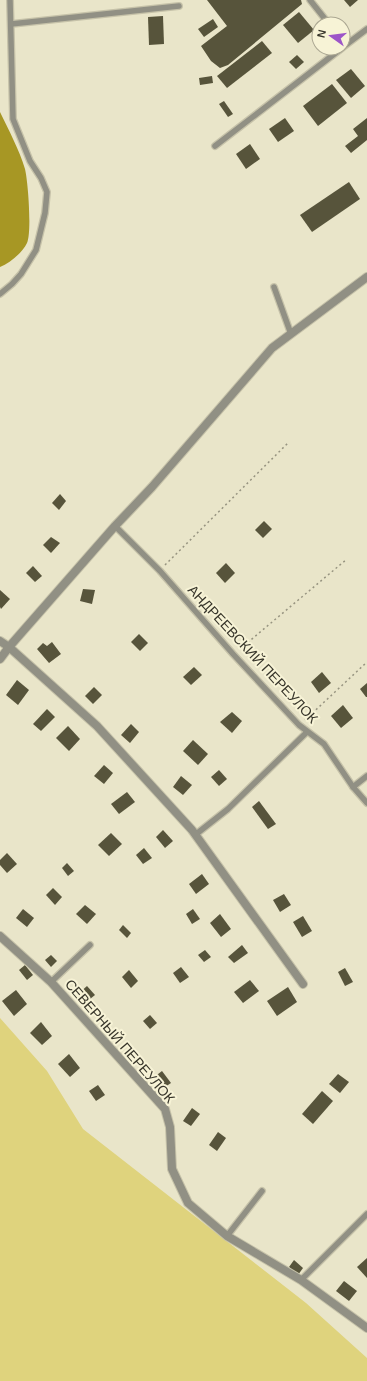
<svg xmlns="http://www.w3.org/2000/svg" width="367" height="1381" font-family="Helvetica,sans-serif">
	<rect width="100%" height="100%" fill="#e9e5c9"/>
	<polygon fill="#dfd37d" points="0,1018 47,1071 83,1129 306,1303 367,1358 367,1381 0,1381"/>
	<path fill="#a79724" d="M0,112C9,131 19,149 25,169C28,181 32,232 27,243C22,253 10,263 0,267Z"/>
	<g fill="#57543b">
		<polygon points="207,0 301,0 302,4 228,65 220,68 211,61 201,46 227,26"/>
		<polygon points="344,0 358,0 350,7"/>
		<polygon points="299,12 314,30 298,43 283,25"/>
		<polygon points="163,16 164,44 149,45 148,17"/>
		<polygon points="213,19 218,27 204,37 198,29"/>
		<polygon points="262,41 272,53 227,88 217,76"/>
		<polygon points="297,55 304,62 296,69 289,62"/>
		<polygon points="351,69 365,86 351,98 336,80"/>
		<polygon points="212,76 213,83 200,85 199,78"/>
		<polygon points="332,84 347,103 318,126 303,106"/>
		<polygon points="224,101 233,114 228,117 219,104"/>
		<polygon points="285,118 294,131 278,142 269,129"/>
		<polygon points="367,118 367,140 351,153 345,146 358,136 353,129"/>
		<polygon points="250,144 260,159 246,169 236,154"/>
		<polygon points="349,182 360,199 312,232 300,215"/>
		<polygon points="60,494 66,501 59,510 52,503"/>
		<polygon points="264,521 272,529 263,538 255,530"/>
		<polygon points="51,537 60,543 51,553 43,545"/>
		<polygon points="226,563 235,573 225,583 216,573"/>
		<polygon points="33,566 42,576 35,582 26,573"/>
		<polygon points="83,589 95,590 92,604 80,601"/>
		<polygon points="0,590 10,599 1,609 0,607"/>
		<polygon points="139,634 148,643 140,651 131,642"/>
		<polygon points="52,642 61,654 49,663 37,649 43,643 47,646"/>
		<polygon points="194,667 202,675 191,685 183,677"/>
		<polygon points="322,672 331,683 319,693 311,682"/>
		<polygon points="17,680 29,690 18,705 6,695"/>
		<polygon points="367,683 367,697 366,697 360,689"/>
		<polygon points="94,687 102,695 93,704 85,696"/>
		<polygon points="343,705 353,718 341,728 331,716"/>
		<polygon points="47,709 55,717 41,731 33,724"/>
		<polygon points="232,712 242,721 232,733 220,722"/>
		<polygon points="131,724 139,732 130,743 121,735"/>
		<polygon points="68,726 80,739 69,751 56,738"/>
		<polygon points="193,740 208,754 198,765 183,751"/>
		<polygon points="104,765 113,773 104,784 94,776"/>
		<polygon points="219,770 227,779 219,786 211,777"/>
		<polygon points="181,776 192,785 183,795 173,787"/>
		<polygon points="127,792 135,802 119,814 111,804"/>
		<polygon points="259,801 276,824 268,829 252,807"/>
		<polygon points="163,830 173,841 165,848 156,837"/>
		<polygon points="111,833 122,844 109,856 98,845"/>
		<polygon points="144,848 152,858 143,864 136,855"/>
		<polygon points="7,853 17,864 7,873 0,865 0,860"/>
		<polygon points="67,863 74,871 68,876 62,868"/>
		<polygon points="202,874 209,884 196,894 189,884"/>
		<polygon points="53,888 62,897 55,905 46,895"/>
		<polygon points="284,894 291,905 280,912 273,900"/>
		<polygon points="85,905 96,914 87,924 76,914"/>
		<polygon points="23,909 34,918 27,927 16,918"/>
		<polygon points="193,909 200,919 192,924 186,914"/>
		<polygon points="220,914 231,929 221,937 210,923"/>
		<polygon points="303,916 312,931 302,937 293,922"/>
		<polygon points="123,925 131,933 127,938 119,930"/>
		<polygon points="242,945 248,953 234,963 228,957"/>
		<polygon points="205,950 211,957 204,962 198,955"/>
		<polygon points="51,955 57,961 51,967 45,960"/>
		<polygon points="25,965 33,975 27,980 19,970"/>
		<polygon points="181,967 189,977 180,983 173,973"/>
		<polygon points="345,968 353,982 345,986 338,972"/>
		<polygon points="129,970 138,981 131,988 122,977"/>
		<polygon points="250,980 259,991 243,1003 234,992"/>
		<polygon points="87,986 95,995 85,1003 78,994"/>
		<polygon points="288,987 297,1002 277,1016 267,1001"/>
		<polygon points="16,990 27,1004 14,1016 2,1001"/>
		<polygon points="150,1015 157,1023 150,1029 143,1021"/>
		<polygon points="41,1022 52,1036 42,1045 30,1033"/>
		<polygon points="69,1054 80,1068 70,1077 58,1064"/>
		<polygon points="162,1071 171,1083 162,1089 153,1078"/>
		<polygon points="338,1074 349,1082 340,1093 329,1084"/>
		<polygon points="98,1085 105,1095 96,1101 89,1091"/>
		<polygon points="322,1091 333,1101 313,1124 302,1114"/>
		<polygon points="192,1108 200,1114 191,1126 183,1121"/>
		<polygon points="218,1132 226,1138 217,1151 209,1145"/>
		<polygon points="367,1258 367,1278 357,1267"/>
		<polygon points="294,1260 303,1268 298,1275 289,1267"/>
		<polygon points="344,1281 357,1291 349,1301 336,1291"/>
	</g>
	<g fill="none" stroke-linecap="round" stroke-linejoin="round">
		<g stroke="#c6c2a9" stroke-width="8">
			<g id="service">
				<polyline points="310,0 329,24"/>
				<polyline points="11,24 179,6"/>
				<polyline points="343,47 367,29"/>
				<polyline points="215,146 342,48"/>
				<polyline points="274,287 291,334"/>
				<polyline points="0,294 12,284 21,274 36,250 45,213 47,192 41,178 30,161 13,119 10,0"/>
				<polyline points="115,526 160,571 233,654 299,725 324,744 353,787 367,803"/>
				<polyline points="353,787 367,776"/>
				<polyline points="195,835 228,809 307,732"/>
				<polyline points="51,982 90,945"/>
				<polyline points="227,1236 262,1191"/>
				<polyline points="301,1280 367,1214"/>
			</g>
		</g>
		<g stroke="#c6c2a9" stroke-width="10">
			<g id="minor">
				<polyline points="0,641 9,647 97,726 192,830 303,984"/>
				<polyline points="0,659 9,647 115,526 152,487 272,348 367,277"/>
				<polyline points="0,936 51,982 165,1109 170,1127 172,1169 188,1203 227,1236 301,1280 367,1328"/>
			</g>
		</g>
		<g stroke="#979480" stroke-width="1.5" stroke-dasharray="2 3" stroke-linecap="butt">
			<polyline points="165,565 289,442"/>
			<polyline points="240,649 347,559"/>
			<polyline points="305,720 367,662"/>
		</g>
		<use href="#service" stroke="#919084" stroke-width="5.5"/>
		<use href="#minor" stroke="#919084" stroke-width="8"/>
	</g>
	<g text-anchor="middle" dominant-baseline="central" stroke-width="4" stroke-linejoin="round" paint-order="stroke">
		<g font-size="14" fill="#38362b" stroke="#f7f3d6">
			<text transform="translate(253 654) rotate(47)">АНДРЕЕВСКИЙ ПЕРЕУЛОК</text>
			<text transform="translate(120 1041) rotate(49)">СЕВЕРНЫЙ ПЕРЕУЛОК</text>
		</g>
	</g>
	<g transform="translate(331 36) rotate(284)"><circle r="19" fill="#f7f3d6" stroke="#aba792"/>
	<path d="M0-3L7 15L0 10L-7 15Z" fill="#9d55c8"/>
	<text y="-6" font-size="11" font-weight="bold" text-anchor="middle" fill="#38362b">N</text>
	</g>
</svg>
